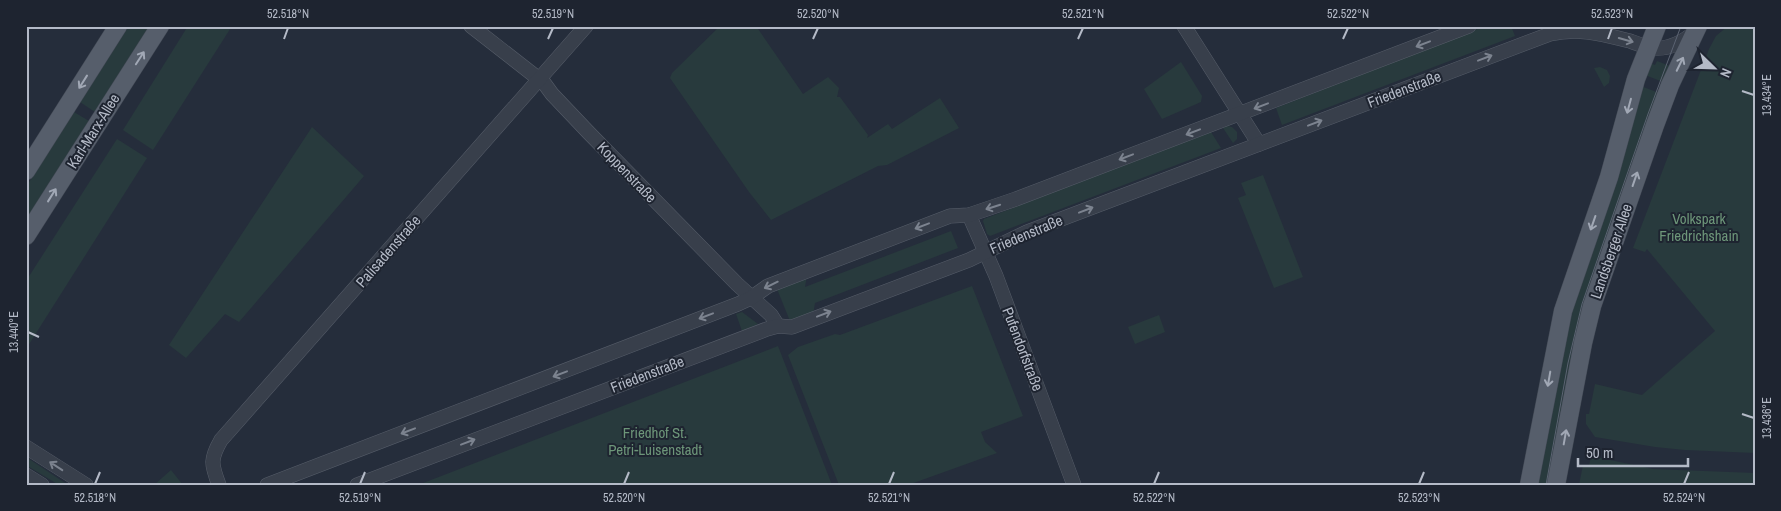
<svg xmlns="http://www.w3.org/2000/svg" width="1781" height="511" font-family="'Archivo Narrow',sans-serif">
	<rect width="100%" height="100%" fill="#252d3b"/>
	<g fill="#283a3d">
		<polygon points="129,26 149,26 95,112 80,102"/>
		<polygon points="188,26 232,26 153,150 123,130"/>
		<polygon points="720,26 756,26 803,94 828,77 839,88 837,97 840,97 868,135 867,138 888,124 892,129 940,98 959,128 887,165 878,166 771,220 749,192 670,78 672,73"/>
		<polygon points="1485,26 1511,26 1515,36 1282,125 1276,108"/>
		<polygon points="1728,26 1755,26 1755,453 1685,450 1655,447 1595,437 1586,424 1586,414 1589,414 1595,384 1642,395 1715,331 1647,249 1645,252 1633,248 1709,49 1716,36"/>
		<polygon points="1657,61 1670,66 1663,82 1645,75 1650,63 1655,65"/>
		<polygon points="1181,62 1202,96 1201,102 1162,119 1144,89"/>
		<polygon points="1600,67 1607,70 1610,76 1609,83 1604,87 1594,68"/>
		<polygon points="1641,86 1659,93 1549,485 1536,485 1567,321"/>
		<polygon points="74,112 89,121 26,220 26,187"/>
		<polygon points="1227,126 1232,127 1237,132 1237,139 1233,143 1223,128"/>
		<polygon points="312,127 364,176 239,322 225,314 186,358 169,345"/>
		<polygon points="1211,132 1221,148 990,236 987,234 983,221 984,219"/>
		<polygon points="117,139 147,158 26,349 26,281"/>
		<polygon points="1263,175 1303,277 1274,288 1238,198 1246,195 1241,183"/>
		<polygon points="951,231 958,248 815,303 813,315 790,321 777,289 807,275 805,287"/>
		<polygon points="972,286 1023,416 981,432 985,442 997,453 908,485 839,485 788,355 798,347 835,334 840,335"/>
		<polygon points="742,312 758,324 742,331 736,314"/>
		<polygon points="1159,315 1165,332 1135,344 1128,327"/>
		<polygon points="778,346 832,485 418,485"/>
		<polygon points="1591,456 1653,469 1755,473 1755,485 1579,485 1583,465 1589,466"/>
		<polygon points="26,457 68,485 59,485 26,465"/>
		<polygon points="171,470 183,485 154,485"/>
	</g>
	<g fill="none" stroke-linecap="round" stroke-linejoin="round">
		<g stroke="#565d69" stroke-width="15">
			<g id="minor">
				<polyline points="471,26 544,83 552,94 589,133 737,284 771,315 778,326"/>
				<polyline points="1184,26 1259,144"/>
				<polyline points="969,215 996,276 1074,485"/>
				<polyline points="26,447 86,485"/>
				<polyline points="26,475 42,485"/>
				<path d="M219,485C211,464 210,459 221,440L586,26"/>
				<polyline points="267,485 738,304 751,298 768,286 950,216 969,215 1016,199 1469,26"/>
				<path d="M357,485L767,329L778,326L792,327L969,260L1027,232L1550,34C1578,27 1602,34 1630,41C1638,44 1648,48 1656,48C1671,49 1684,41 1695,32"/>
			</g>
		</g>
		<g stroke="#414854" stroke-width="19">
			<g id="major">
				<polyline points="26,171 118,26"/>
				<polyline points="26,236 160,26"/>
				<polyline points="1529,485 1563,311 1609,177 1636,79 1657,26"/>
				<polyline points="1556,485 1583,343 1592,306 1655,125 1670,85 1698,26"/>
			</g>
		</g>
		<use href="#minor" stroke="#383f4b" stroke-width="14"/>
		<use href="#major" stroke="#565e6b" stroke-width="18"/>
		<polyline stroke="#5b6372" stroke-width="1" points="1546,485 1568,363 1582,304 1648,114 1681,26"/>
	</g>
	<defs><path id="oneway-shaft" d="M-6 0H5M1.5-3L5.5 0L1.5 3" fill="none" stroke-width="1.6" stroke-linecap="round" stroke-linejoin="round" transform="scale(1.25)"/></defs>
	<g stroke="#7c838f">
		<use href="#oneway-shaft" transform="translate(1626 40) rotate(16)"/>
		<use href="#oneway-shaft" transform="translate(1423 44) rotate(159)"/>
		<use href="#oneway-shaft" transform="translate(1485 58) rotate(-21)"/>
		<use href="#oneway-shaft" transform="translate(1261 106) rotate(159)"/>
		<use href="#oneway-shaft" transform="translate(1315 123) rotate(-21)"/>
		<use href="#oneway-shaft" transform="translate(1193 132) rotate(159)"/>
		<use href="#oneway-shaft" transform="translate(1126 157) rotate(159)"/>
		<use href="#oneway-shaft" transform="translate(993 207) rotate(162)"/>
		<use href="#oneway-shaft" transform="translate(1086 210) rotate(-21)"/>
		<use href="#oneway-shaft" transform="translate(922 226) rotate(159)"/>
		<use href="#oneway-shaft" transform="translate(771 285) rotate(154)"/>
		<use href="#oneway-shaft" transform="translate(824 314) rotate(-21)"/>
		<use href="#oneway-shaft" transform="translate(706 316) rotate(159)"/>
		<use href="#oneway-shaft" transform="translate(560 374) rotate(159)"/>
		<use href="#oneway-shaft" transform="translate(408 431) rotate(159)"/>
		<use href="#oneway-shaft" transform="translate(468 442) rotate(-21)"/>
		<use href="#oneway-shaft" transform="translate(56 466) rotate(-147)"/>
	</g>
	<g stroke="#a1a8b5">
		<use href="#oneway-shaft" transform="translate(140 58) rotate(-57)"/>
		<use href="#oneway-shaft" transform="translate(1680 64) rotate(-64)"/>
		<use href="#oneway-shaft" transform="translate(83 82) rotate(122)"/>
		<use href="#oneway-shaft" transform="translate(1629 106) rotate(105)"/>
		<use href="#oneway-shaft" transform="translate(1635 179) rotate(-71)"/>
		<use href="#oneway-shaft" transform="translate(52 195) rotate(-58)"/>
		<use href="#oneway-shaft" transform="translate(1593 223) rotate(109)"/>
		<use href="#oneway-shaft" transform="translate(1549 379) rotate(100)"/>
		<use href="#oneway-shaft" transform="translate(1565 437) rotate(-80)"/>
	</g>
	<path fill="none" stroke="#b4bac7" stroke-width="2" d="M284,39L288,28M548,39L553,28M813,39L818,28M1078,39L1083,28M1343,39L1348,28M1608,39L1612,28M1742,91L1754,95M28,332L39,337M1742,414L1754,418M95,484L100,472M360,484L365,472M624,484L629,472M889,484L894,472M1154,484L1159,472M1419,484L1424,472M1684,484L1689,472"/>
	<g text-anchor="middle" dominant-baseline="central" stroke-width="4" stroke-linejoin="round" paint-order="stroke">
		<g font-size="15" fill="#b4bac7" stroke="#1e2430">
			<text transform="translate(1404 89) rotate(-21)">Friedenstraße</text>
			<text transform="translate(93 131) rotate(-58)">Karl-Marx-Allee</text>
			<text transform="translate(627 172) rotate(46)">Koppenstraße</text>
			<text transform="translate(1026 234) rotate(-23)">Friedenstraße</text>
			<text transform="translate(388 251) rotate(-49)">Palisadenstraße</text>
			<text transform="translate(1611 251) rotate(-71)">Landsberger Allee</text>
			<text transform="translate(1023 349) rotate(69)">Pufendorfstraße</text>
			<text transform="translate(647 374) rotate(-21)">Friedenstraße</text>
		</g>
		<g font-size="15" fill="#6d9679" stroke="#1e2430">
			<text x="1699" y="218">Volkspark<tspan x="1699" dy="17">Friedrichshain</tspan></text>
			<text x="655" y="432">Friedhof St.<tspan x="655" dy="17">Petri-Luisenstadt</tspan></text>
		</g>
	</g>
	<rect width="1781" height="511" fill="none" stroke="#1e2430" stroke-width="55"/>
	<g transform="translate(1714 68) rotate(113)" stroke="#1e2430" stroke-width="4" paint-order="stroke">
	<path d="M0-4L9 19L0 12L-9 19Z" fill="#b4bac7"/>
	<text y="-8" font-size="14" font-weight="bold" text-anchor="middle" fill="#b4bac7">N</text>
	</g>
	<path d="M1578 458v8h110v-8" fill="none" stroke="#b4bac7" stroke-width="2.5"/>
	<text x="1586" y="458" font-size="15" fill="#b4bac7" stroke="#1e2430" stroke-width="4" paint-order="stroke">50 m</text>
	<rect x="28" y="28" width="1726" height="456" fill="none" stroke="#b4bac7" stroke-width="2"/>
	<g font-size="12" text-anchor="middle" fill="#b4bac7">
		<text x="288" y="18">52.518°N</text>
		<text x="553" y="18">52.519°N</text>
		<text x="818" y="18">52.520°N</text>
		<text x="1083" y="18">52.521°N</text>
		<text x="1348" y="18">52.522°N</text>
		<text x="1612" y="18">52.523°N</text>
		<text transform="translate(1767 95) rotate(-90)" y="4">13.434°E</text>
		<text transform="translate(14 332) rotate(-90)" y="4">13.440°E</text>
		<text transform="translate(1767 418) rotate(-90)" y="4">13.436°E</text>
		<text x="95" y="502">52.518°N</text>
		<text x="360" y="502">52.519°N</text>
		<text x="624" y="502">52.520°N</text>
		<text x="889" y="502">52.521°N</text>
		<text x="1154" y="502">52.522°N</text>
		<text x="1419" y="502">52.523°N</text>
		<text x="1684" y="502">52.524°N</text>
	</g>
</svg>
